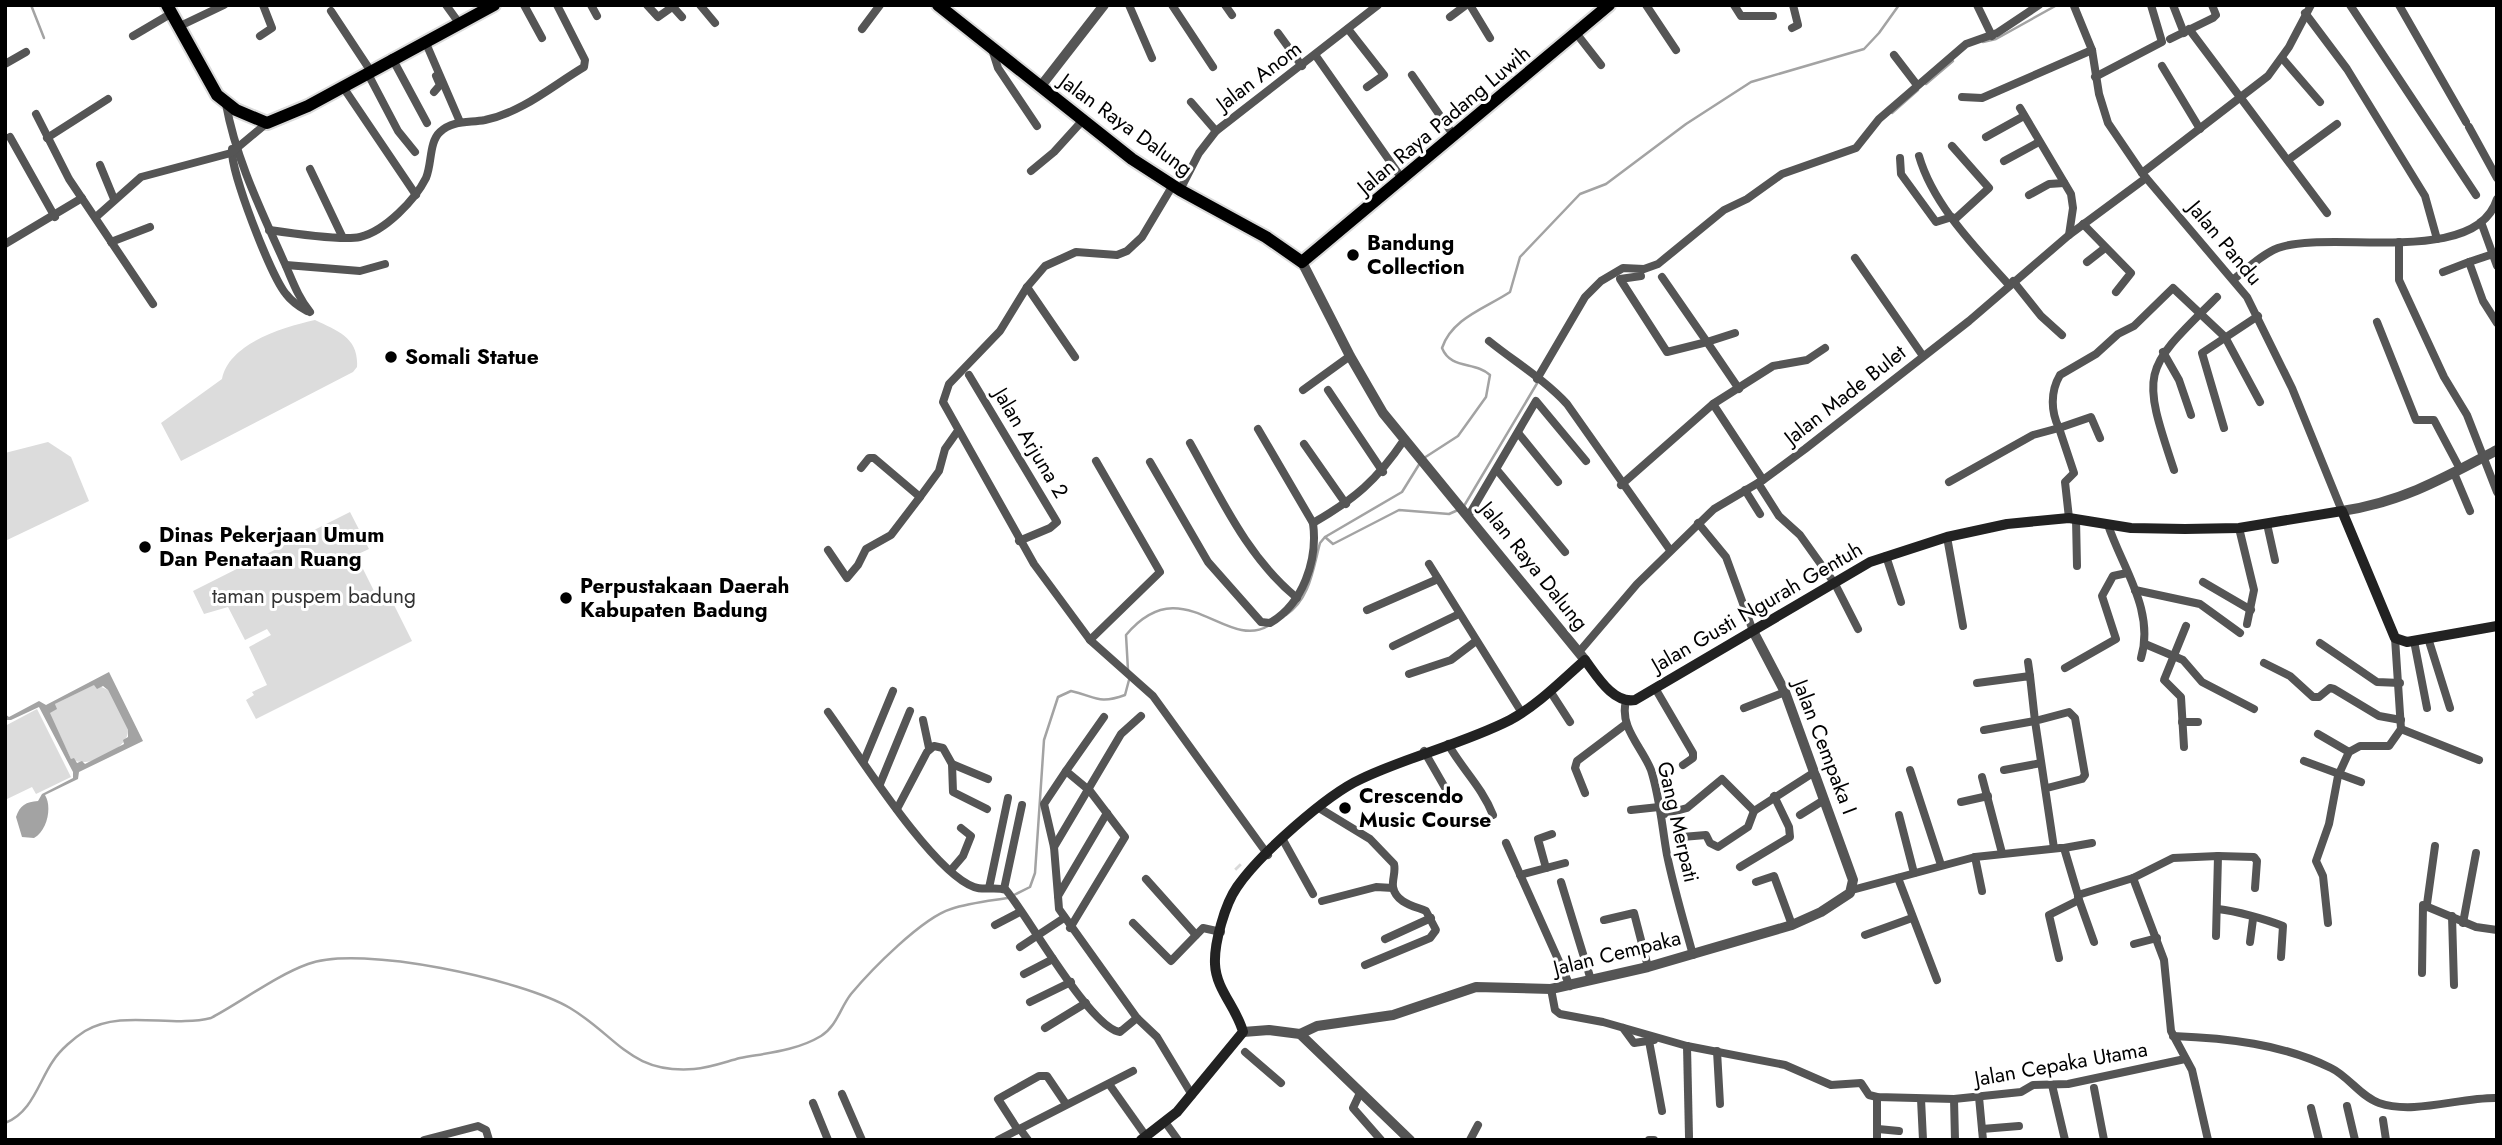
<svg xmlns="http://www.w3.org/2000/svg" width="2502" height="1145" font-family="Jost,sans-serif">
	<rect width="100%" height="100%" fill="#fff"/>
	<g fill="#dcdcdc">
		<path d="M315,320C338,331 359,338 357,367L353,372L181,461L161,423L222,379C229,343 284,327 315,320Z"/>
		<polygon points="48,442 71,457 89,501 5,541 5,453"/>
		<polygon points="350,512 369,549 356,555 381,605 392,601 412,641 256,719 246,700 254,695 252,692 267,685 249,647 271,635 267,629 245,640 228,607 204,614 193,591"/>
		<path d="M95,684L108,690L128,730C129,749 86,770 71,759L49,713L56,709L55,704Z"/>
		<polygon points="37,709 71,777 36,794 32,787 5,800 5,726"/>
	</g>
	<path fill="#a3a3a3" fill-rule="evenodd" d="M109,672L143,741L79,772L78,779L45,795C52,806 48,830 34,838L22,837L16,817C20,805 26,802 38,801L42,794L73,778V772L39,707L11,720H5V714L9,717L39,701L46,705ZM94,685L97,689L103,686L108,690L128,730V737L123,740L124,744L85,764L82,761L77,763L74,758L71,759L50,713L57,709L55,704Z"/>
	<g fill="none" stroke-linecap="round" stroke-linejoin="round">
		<g stroke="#a3a3a3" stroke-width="2.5">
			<polyline points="31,5 44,38"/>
			<polyline points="1983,42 1996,39 2057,5"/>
			<polyline points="1926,84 1953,61"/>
			<polyline points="1892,113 1918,90"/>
			<path d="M1424,458L1458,436L1486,397L1490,375C1475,361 1451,370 1442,348C1452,318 1486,308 1510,292L1520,257L1580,194L1606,184L1686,124L1751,82L1864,49L1879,33L1899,5"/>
			<polyline points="1464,506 1539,380"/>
			<polyline points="1325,537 1333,544 1399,510 1449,514 1458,510"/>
			<path d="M1286,615C1310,599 1313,569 1320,543L1325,537L1402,492L1420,463"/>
			<path d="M1128,670L1126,635C1182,568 1225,651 1268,626"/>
			<path d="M1014,895L1030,887L1035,873L1044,740L1058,697L1071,691C1095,696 1098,705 1125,695L1129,680"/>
			<path d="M5,1123C32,1113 39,1081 53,1061C60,1050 74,1038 85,1031C122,1009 171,1028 211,1018C243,1001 275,976 308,964C360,944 523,980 570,1008C617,1036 630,1074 694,1069C709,1068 725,1062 740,1058C767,1053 796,1051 821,1036C837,1026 840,1008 851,994C871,970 922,918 951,909C969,903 989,901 1008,898"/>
		</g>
		<polyline stroke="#d9d9d9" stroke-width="8" stroke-dasharray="8 4" stroke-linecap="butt" points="1237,866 1239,868"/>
		<g stroke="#dbdbdb" stroke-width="16">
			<g id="primary">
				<polyline points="167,5 217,95 236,110 267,123 308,106 494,5"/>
				<polyline points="938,5 1132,159 1180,190 1266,237 1302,262 1609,5"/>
			</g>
		</g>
		<g stroke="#555" stroke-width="8">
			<polyline points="446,5 459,23"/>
			<polyline points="524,5 542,38"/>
			<polyline points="591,5 597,16"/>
			<polyline points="647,5 658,17 675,5"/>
			<polyline points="700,5 715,23"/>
			<polyline points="1129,5 1152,58"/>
			<polyline points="1172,5 1213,67"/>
			<polyline points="1225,5 1232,15"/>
			<polyline points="1470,5 1490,38"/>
			<polyline points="1646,5 1676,50"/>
			<polyline points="1734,5 1741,16 1773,16"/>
			<polyline points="1977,5 1992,36"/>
			<polyline points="2173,5 2184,33"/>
			<polyline points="2350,5 2476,195"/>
			<polyline points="2399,5 2466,122"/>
			<polyline points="2074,6 2092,50 2099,94 2108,123 2142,173 2247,297 2292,388 2342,511"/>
			<polyline points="673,7 682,17"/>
			<polyline points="331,11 370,70"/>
			<polyline points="2305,13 2347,69 2425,196 2437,239"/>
			<polyline points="1450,17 1466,5"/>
			<polyline points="180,26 224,5"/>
			<polyline points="1792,28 1798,25 1793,5"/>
			<polyline points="862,29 880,5"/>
			<polyline points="1348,29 1384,75 1367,87"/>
			<polyline points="2189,29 2327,213"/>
			<polyline points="1278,33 1302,66"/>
			<polyline points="1576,33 1601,65"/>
			<polyline points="133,36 172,13"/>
			<polyline points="260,36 272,28 263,5"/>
			<polyline points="2170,39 2213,18 2216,15 2212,5"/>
			<polyline points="425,41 460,122"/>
			<polyline points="992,49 998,68 1037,126"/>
			<polyline points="1894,55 1917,85"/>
			<polyline points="1316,56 1403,180"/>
			<polyline points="392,58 427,123"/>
			<polyline points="2282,58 2320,102"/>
			<polyline points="5,64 26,52"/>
			<polyline points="2162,66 2200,129"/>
			<polyline points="367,72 398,131 415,152"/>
			<polyline points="1412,75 1454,136"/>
			<polyline points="2095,77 2162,42 2151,5"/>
			<polyline points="343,87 416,195"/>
			<polyline points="434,92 440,85 436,76"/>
			<polyline points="1962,97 1982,98 2092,50"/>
			<polyline points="1191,102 1216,131"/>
			<path d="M226,104C236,160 262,212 285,264C293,282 298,297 310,312"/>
			<polyline points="2020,108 2071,194 2073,208 2069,235"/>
			<polyline points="36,114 69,179 153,304"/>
			<polyline points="2469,127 2497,178"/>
			<polyline points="10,137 55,217"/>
			<polyline points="1986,137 2024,116"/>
			<polyline points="47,138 108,99"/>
			<polyline points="1952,146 1989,188 1954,220"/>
			<path d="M232,149C230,171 271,276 286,294C292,302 298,306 307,311"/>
			<path d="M1919,156C1933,205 1976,248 2009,285"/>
			<polyline points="1900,158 1901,174 1936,222 1952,217"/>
			<polyline points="2288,160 2337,124"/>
			<polyline points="2004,161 2039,142"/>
			<polyline points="100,165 114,199"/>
			<polyline points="310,169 342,236"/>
			<polyline points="1031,171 1054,152 1083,120"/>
			<polyline points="2142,173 2268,76 2289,47 2311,5"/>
			<polyline points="1173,185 1142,237 1127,251 1117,255 1076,252 1045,266 1027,287 1000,331 949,384 943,402 1034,564 1090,640 1153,696 1268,855"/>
			<polyline points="1180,190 1199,153 1216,131 1378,5"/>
			<polyline points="2029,195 2049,184 2064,183"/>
			<polyline points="96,217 141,177 231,153 267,123"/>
			<polyline points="2481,222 2497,266"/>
			<polyline points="2083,224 2131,273 2116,292"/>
			<path d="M269,230C289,233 342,241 360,237C385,231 415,200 426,178C432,164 429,142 440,132C453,120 469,123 485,120C523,112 552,86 584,67L585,60L557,5"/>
			<polyline points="111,242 150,227"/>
			<polyline points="2399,242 2399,280 2444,377 2467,415 2497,492"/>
			<polyline points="5,244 82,198"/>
			<polyline points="2490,255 2469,262 2483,301 2497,323"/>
			<polyline points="1855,258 1923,356"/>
			<polyline points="2087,262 2105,248"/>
			<polyline points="286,265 360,271 385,264"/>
			<polyline points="2443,272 2469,262"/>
			<polyline points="1641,276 1620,279 1667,352 1707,342 1739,389"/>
			<polyline points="1662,277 1707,342 1735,333"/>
			<path d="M2234,279C2247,269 2262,254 2278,248C2329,229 2476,268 2497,199"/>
			<polyline points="2013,281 2041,316 2062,335"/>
			<polyline points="1027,287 1075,357"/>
			<polyline points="2377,322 2416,420 2434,420 2460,469"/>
			<path d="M1489,341C1515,362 1545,380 1567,404L1670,550"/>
			<polyline points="2163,352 2179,380 2191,415"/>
			<polyline points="969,375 1057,522 1050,528 1019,541"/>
			<polyline points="1537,379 1585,297 1601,281 1623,268 1644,269 1658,264 1724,210 1747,199 1782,174 1856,148 1879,119 1966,44 1997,33 2039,5"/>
			<polyline points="1303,390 1350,356"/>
			<polyline points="1328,390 1383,472"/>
			<polyline points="1713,404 1763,480"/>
			<polyline points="2224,428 2202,353 2258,316"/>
			<polyline points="1519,434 1558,482"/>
			<path d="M2100,438L2091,417L2059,428C2051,412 2050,392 2060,375L2096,354L2118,334L2134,326L2173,288L2225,337L2260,402"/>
			<path d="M1190,443C1221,498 1247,557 1297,598"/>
			<polyline points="1304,444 1346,504"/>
			<path d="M1150,462L1208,562L1261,622L1270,623C1303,604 1318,560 1313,523L1258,429"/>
			<polyline points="861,468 869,458 874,458 920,497 939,471 945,449 957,432"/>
			<polyline points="1497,470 1565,552"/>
			<path d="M2174,470C2140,369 2143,370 2217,297"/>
			<polyline points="2454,473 2470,511"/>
			<polyline points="1949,482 2033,435 2059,428 2074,473 2065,482 2069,518"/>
			<polyline points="1758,483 1779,516 1800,535 1835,584 1858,629"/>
			<polyline points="1621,485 1713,404 1773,366 1807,360 1825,348"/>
			<polyline points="1745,490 1760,514"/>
			<polyline points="1469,515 1536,401 1586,461"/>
			<polyline points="2076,519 2077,566"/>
			<path d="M1313,523C1355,499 1377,480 1404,440"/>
			<polyline points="1698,523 1726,557 1753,631"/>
			<polyline points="2267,524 2275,560"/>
			<path d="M2108,525C2123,569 2155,611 2141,658"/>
			<polyline points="2239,528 2254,590 2247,624"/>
			<polyline points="1947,537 1963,626"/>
			<polyline points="828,550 847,578 858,565 866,549 891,535 920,497"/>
			<polyline points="1886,556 1901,602"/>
			<polyline points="1429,564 1522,713"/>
			<polyline points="2203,582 2251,610"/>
			<polyline points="2135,590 2200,604 2240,633"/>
			<polyline points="1367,610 1438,579"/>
			<polyline points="2428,638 2450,708"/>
			<polyline points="1090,640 1160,572 1096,461"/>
			<polyline points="2414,641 2427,708"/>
			<polyline points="2320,643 2377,682 2400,683"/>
			<polyline points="2145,644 2183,660 2202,682 2254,709"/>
			<polyline points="1393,646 1459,614"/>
			<polyline points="1579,652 1637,584 1714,509 1763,480 1805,449 1969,321 2069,235 2146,178"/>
			<polyline points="2028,662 2030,676"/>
			<polyline points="2264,663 2290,676 2313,697 2319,697 2330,688 2334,689 2379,716 2401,720"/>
			<polyline points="2065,668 2116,639 2102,596 2113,576 2127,573"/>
			<polyline points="1409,674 1451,660 1476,641"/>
			<polyline points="1977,683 2030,676 2035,721 1984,730"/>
			<polyline points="1655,688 1693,753 1693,758 1683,765"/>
			<polyline points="1550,691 1570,722"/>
			<path d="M1626,701C1619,727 1642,747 1651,770C1660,798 1662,827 1667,855C1674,889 1684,922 1693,955"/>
			<polyline points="1744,708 1785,692"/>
			<path d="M828,712C857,752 932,872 974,887C984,891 995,886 1006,890C1028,916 1090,1028 1120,1032L1137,1018"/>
			<polyline points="923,720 929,748"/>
			<polyline points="2182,722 2198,722"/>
			<polyline points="2401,729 2479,760"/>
			<polyline points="2318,734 2349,752"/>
			<path d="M1448,744C1462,769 1482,787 1493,815"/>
			<polyline points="2184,747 2181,697 2164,680 2186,626"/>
			<polyline points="1424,751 1447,791"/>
			<polyline points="864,761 893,691"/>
			<polyline points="2304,761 2361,782"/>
			<polyline points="952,764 953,792 987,809"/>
			<polyline points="1910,770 1941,865"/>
			<polyline points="2004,770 2041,763"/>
			<polyline points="1982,777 2002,853"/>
			<polyline points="880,784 910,711"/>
			<polyline points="2047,788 2082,779 2085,775 2075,718 2069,712 2035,721 2054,848"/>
			<polyline points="1585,793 1575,768 1577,761 1626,724"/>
			<polyline points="1961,802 1988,796"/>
			<path d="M1319,808L1370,839L1394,864C1396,872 1392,879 1393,887C1396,903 1414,906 1426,911L1436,930L1430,938L1365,965"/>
			<polyline points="897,809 927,752 934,746 943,748 952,764 988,779"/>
			<polyline points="1631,810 1659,807"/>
			<polyline points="1107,813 1058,896 1059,909 1137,1018 1157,1037 1192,1095"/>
			<polyline points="1661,815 1687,808 1722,779 1754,811 1813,773"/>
			<polyline points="1800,815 1824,800"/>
			<polyline points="1899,815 1914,873"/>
			<polyline points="1682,837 1706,835 1710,843 1718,847 1748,827 1754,811"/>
			<polyline points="1283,840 1313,894"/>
			<polyline points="1506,843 1570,986"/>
			<polyline points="1054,847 1121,734 1141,716"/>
			<polyline points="2064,848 2092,843"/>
			<polyline points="2218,856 2254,857 2257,861 2255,888"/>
			<polyline points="1975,857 1982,891"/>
			<polyline points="1740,867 1790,837 1789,827 1774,796"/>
			<polyline points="1546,868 1538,839 1552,834"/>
			<polyline points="951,870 963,856 971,836 961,828"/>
			<polyline points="1520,875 1565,863"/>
			<polyline points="1898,878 1937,980"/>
			<polyline points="2133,878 2164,960 2171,1031 2192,1070 2208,1140"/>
			<polyline points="1146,879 1196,935"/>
			<polyline points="1561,882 1591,980"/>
			<polyline points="1756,882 1774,876 1792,925"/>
			<polyline points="989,888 1008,798"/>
			<polyline points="1004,889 1022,805"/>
			<polyline points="1852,890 1975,857 2060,848 2064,848 2078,895 2133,878 2173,858 2218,856 2216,936"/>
			<polyline points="1058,896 1054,847 1044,804 1066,771"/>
			<polyline points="2078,897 2094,942"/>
			<polyline points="1322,901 1376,887 1393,888"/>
			<polyline points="2427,904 2435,846"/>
			<path d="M2218,909C2236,911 2265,919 2283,926L2281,957"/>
			<polyline points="2452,916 2454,985"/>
			<polyline points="1604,920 1634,913 1648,967"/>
			<polyline points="1133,923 1171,961 1203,928 1221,932"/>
			<polyline points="2328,923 2323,876 2316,861 2329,824 2338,776 2349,752 2360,746 2389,746 2401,729 2395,638"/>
			<polyline points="2463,923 2476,853"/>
			<polyline points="995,925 1020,912"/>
			<polyline points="1070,928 1125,837 1090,791 1066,771 1104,717"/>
			<polyline points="1865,935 1912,918"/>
			<polyline points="1385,939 1431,918"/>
			<polyline points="2250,942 2253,919"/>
			<polyline points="2134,944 2157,938"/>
			<polyline points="1020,947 1064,918"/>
			<polyline points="2059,958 2049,915 2079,900"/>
			<polyline points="2422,973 2423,905 2476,927 2497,930"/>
			<polyline points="1024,974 1053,959"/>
			<polyline points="1551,989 1555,1010 1560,1014 1603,1022 1687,1046 1785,1065 1831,1085 1861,1083 1869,1095 1877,1097 1954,1099 2021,1092 2033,1085 2068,1084 2185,1059"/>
			<polyline points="1030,1002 1071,982"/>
			<polyline points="1045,1028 1086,1003"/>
			<polyline points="1623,1028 1634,1043 1654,1040"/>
			<path d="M2173,1036C2226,1038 2283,1044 2331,1068C2348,1076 2361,1097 2379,1103C2414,1115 2461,1097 2497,1098"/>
			<polyline points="1649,1041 1662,1111"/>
			<polyline points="1687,1046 1689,1137"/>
			<polyline points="1717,1051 1720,1104"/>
			<polyline points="1245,1052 1281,1083"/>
			<polyline points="1109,1084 1148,1139"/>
			<polyline points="2052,1085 2065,1140"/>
			<polyline points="2094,1088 2104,1140"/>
			<polyline points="1360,1093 1353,1108 1381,1140"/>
			<polyline points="842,1094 862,1140"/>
			<polyline points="1979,1097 1983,1140"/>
			<polyline points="1921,1099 1923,1140"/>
			<polyline points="1954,1099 1955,1140"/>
			<polyline points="813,1103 828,1140"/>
			<polyline points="2347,1106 2355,1140"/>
			<polyline points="2311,1108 2319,1140"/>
			<polyline points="2383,1120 2386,1140"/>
			<polyline points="1165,1122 1178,1140"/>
			<polyline points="1020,1129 1028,1140"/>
			<polyline points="1878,1129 1899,1131"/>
			<polyline points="1982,1129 2019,1126"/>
			<polyline points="1018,1130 998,1099 1039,1076 1047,1076 1066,1104"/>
			<polyline points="424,1140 478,1126 486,1130 489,1140"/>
			<polyline points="998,1140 1133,1071"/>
			<polyline points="1470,1140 1478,1125"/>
			<polyline points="1649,1140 1654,1140"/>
			<polyline points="1877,1140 1877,1097"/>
		</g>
		<g stroke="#555" stroke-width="10">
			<polyline points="1041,86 1104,5"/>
			<polyline points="1302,262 1350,356 1383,413 1585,660"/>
			<path d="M2342,511C2402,502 2444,478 2497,450"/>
			<polyline points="1243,1032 1269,1030 1300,1034 1410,1140"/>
			<polyline points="1300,1034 1317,1026 1393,1015 1476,987 1551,989 1648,967 1792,925 1821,912 1850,893 1853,880 1785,692 1753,631"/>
		</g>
		<path stroke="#222" stroke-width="10" d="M1141,1140L1177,1112L1243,1032C1237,1008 1216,990 1215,964C1214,943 1225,904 1237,887C1259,855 1326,795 1361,779C1409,756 1463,744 1510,720C1538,705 1561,681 1585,660C1597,676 1613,704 1635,700L1870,562L1947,537L2007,524L2069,518L2131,528L2185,529L2239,528L2342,511L2395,638L2407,642L2497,626"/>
		<use href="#primary" stroke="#000" stroke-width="12"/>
	</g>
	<g fill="#000" stroke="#fff" stroke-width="2.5">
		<circle cx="1353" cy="255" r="7"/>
		<circle cx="391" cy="357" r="7"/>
		<circle cx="145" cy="547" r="7"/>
		<circle cx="566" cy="598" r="7"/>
		<circle cx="1345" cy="808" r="7"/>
	</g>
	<g text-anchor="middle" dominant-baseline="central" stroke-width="6" stroke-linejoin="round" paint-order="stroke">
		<g font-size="21" fill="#000" stroke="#fff">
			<text transform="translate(1259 76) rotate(-37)">Jalan Anom</text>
			<text transform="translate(1444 120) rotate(-40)">Jalan Raya Padang Luwih</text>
			<text transform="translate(1126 125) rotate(36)">Jalan Raya Dalung</text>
			<text transform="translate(2225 243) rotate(50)">Jalan Pandu</text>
			<text transform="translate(1845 395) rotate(-38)">Jalan Made Bulet</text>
			<text transform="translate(1031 443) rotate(59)">Jalan Arjuna 2</text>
			<text transform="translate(1534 566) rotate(51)">Jalan Raya Dalung</text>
			<text transform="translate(1757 607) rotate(-30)">Jalan Gusti Ngurah Gentuh</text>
			<text transform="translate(1825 747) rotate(69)">Jalan Cempaka I</text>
			<text transform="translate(1678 822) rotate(77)">Gang Merpati</text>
			<text transform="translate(1617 953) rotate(-14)">Jalan Cempaka</text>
			<text transform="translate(2061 1064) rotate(-10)">Jalan Cepaka Utama</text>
		</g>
		<g font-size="21" font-weight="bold" fill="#000" stroke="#fff" text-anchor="start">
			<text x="1367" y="243">Bandung<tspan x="1367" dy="24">Collection</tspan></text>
			<text x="405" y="357">Somali Statue</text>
			<text x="159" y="535">Dinas Pekerjaan Umum<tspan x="159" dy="24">Dan Penataan Ruang</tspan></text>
			<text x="580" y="586">Perpustakaan Daerah<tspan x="580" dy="24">Kabupaten Badung</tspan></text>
			<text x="1359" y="796">Crescendo<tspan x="1359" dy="24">Music Course</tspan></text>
		</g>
		<g font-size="21" fill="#333" stroke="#fff">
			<text x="314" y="596">taman puspem badung</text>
		</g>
	</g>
	<rect width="2502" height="1145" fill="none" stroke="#000000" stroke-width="14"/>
</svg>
